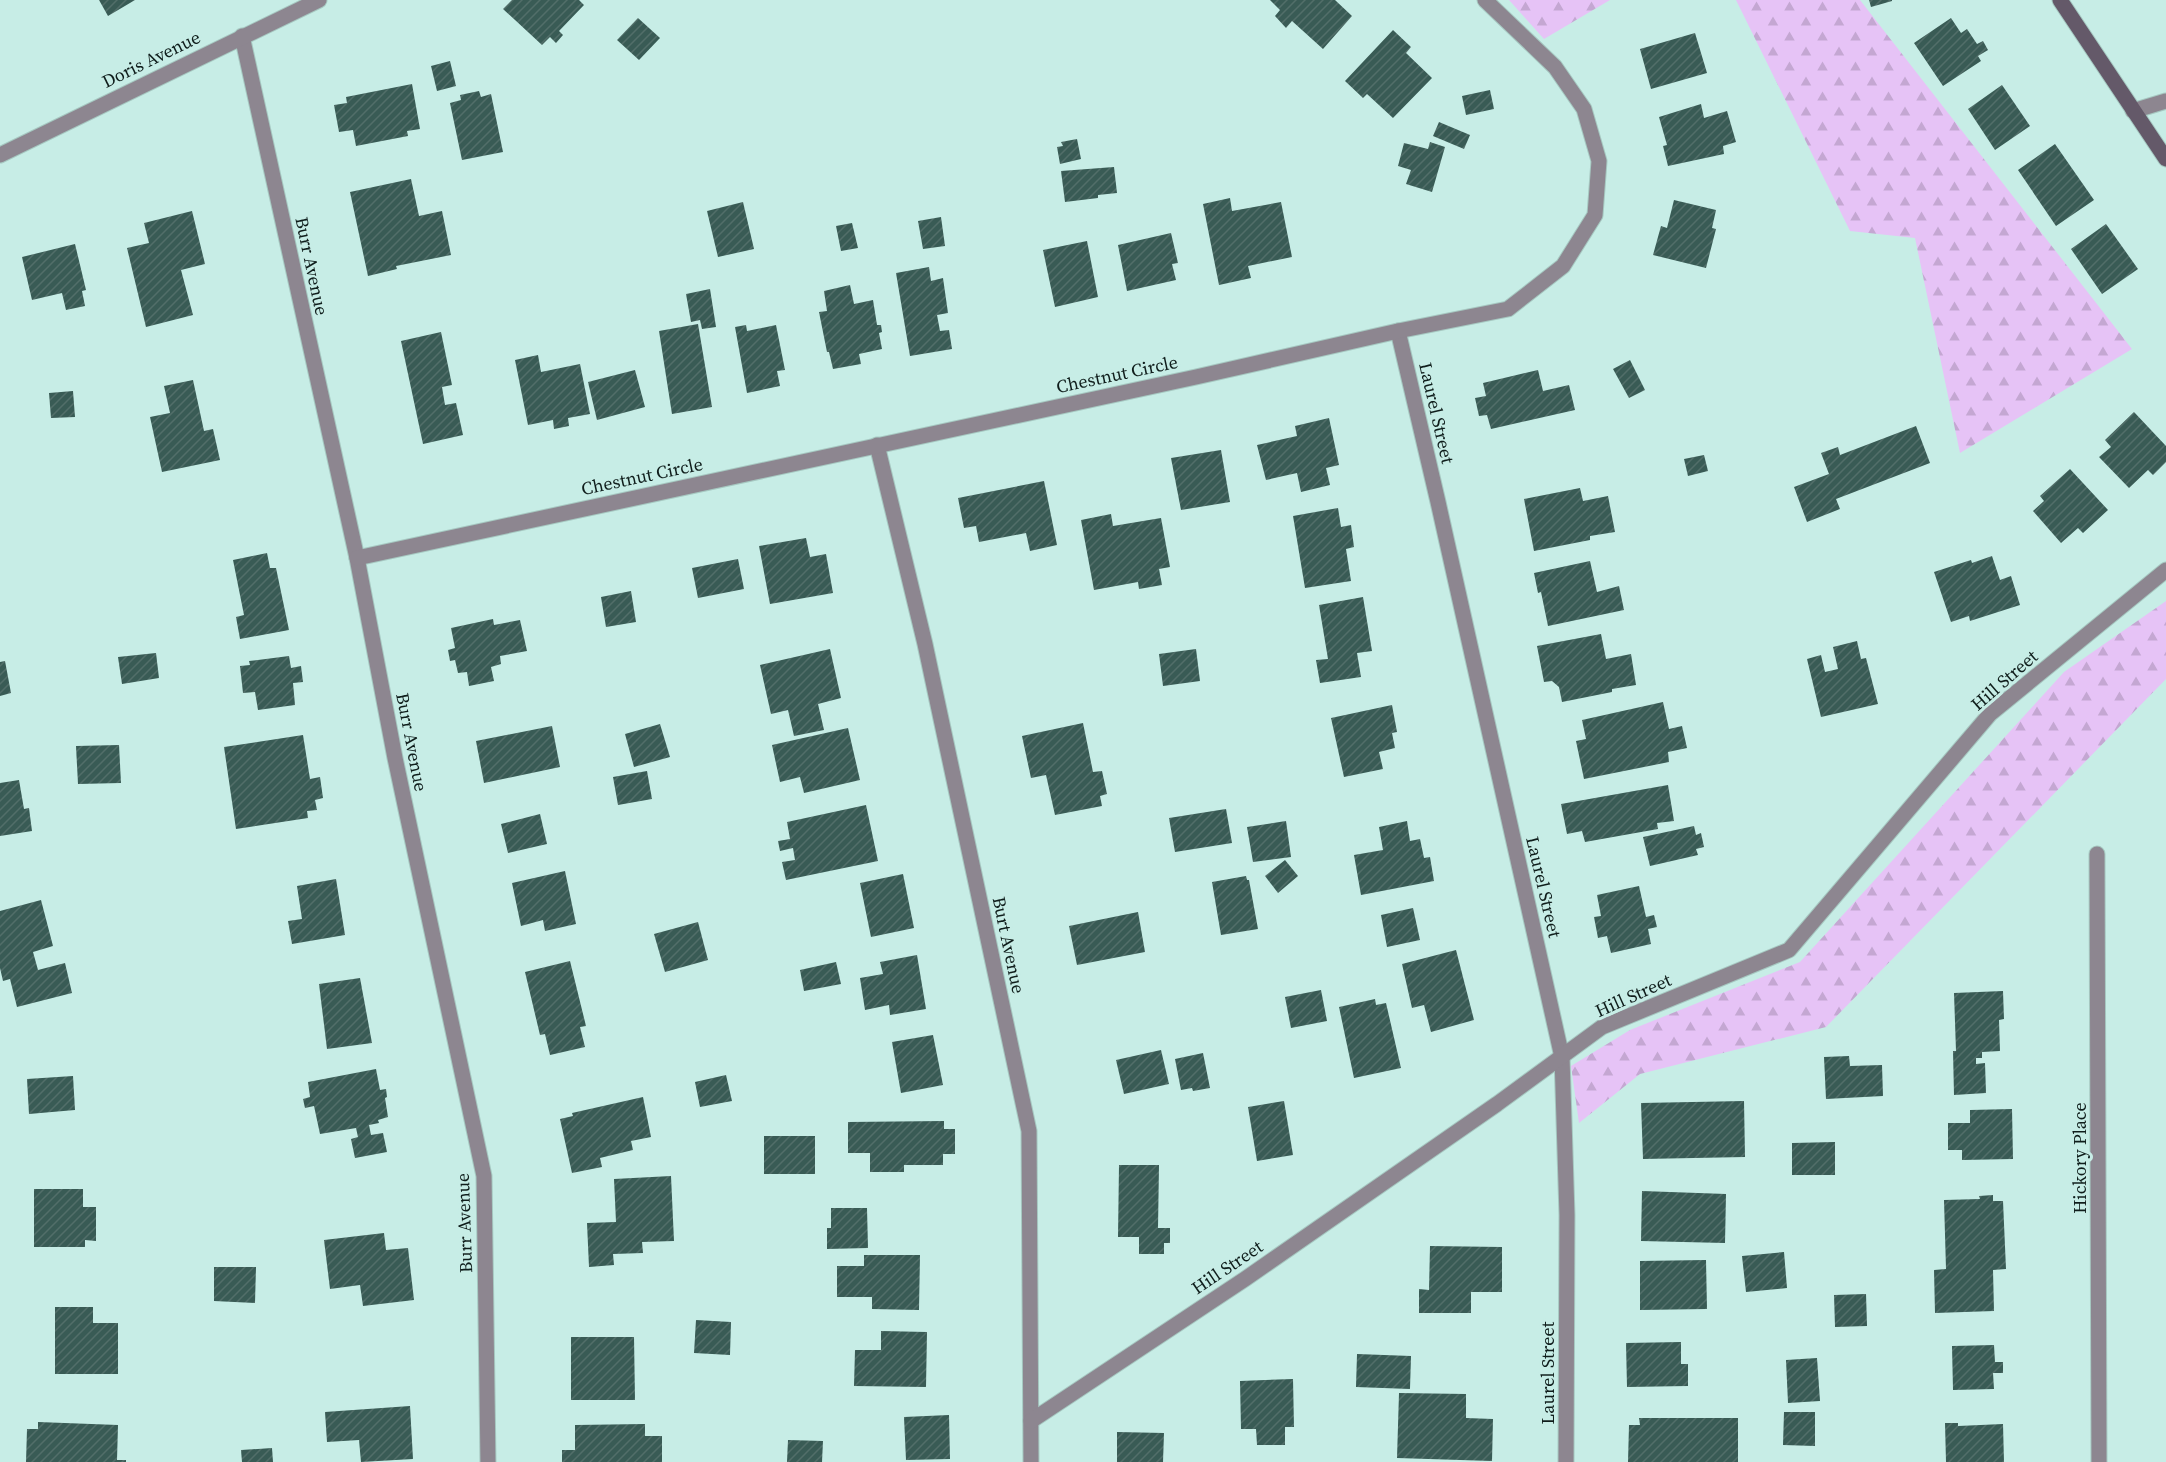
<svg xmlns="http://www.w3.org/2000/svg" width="2166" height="1462" font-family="'Source Serif 4',serif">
	<defs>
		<pattern id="forest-firs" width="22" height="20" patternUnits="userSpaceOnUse" patternTransform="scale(1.5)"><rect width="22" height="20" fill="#e6c3f6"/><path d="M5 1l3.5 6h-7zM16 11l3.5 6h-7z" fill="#c4a7d2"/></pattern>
		<pattern id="building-hatch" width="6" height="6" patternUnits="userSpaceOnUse" patternTransform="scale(1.5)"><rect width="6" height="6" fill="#395b55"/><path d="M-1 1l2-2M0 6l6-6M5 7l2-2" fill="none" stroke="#526e69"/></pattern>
	</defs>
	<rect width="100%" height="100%" fill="#c7ede6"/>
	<g fill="url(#forest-firs)">
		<polygon points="1509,0 1610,0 1544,39"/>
		<polygon points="1736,0 1860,0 2132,349 1960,453 1915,238 1850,231"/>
		<polygon points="2166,601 2166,679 1826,1027 1640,1074 1579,1123 1571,1066 1630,1030 1800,962 2064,672"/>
	</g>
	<g fill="url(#building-hatch)">
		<polygon points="99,0 135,0 108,16"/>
		<polygon points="512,0 579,0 584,5 559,31 563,35 556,43 550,37 542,45 503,9"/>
		<polygon points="1270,0 1335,0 1352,16 1323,49 1292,21 1286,28 1275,16 1280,10"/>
		<polygon points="1869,0 1892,0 1892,1 1871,7"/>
		<polygon points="638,18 660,38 639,60 617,40"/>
		<polygon points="1951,18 1961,33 1967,29 1977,44 1983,41 1988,50 1978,56 1981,61 1943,86 1914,43"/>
		<polygon points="1393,30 1411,47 1406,53 1432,78 1393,118 1367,94 1363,98 1345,81"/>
		<polygon points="1695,33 1707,73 1651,89 1640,49"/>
		<polygon points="450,61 456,86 437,91 431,66"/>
		<polygon points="412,84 420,129 407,131 408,136 356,146 353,130 339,132 334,105 347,103 346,97"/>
		<polygon points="2002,85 2030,126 1995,150 1968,109"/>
		<polygon points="1490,90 1494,109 1466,115 1462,96"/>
		<polygon points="479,91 481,97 491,94 503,152 462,160 450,103 461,100 460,95"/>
		<polygon points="1701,104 1704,118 1727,111 1736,142 1723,146 1724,154 1668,166 1663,146 1667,145 1659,117"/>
		<polygon points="1439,122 1470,135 1464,149 1433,136"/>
		<polygon points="1077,139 1081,159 1060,164 1057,147 1063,146 1061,142"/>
		<polygon points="1430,142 1445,147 1432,192 1406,184 1411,170 1398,166 1404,143 1428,149"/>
		<polygon points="2055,144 2094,200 2056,226 2018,170"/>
		<polygon points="1114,167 1117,193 1098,195 1098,198 1065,202 1061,171"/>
		<polygon points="411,179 419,216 442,211 451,255 396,266 397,269 368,276 350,192"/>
		<polygon points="1230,198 1232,211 1281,202 1292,257 1248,266 1251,278 1219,285 1203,204"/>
		<polygon points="1674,200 1716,210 1712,228 1716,229 1706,268 1653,255 1661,226 1667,228"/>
		<polygon points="743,202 754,249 718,257 707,211"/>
		<polygon points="192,211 205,264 181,270 193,315 146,327 127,248 149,243 144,223"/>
		<polygon points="941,217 945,246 923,249 918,221"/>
		<polygon points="852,223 858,248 841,251 836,226"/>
		<polygon points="2106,224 2138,269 2102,294 2071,249"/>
		<polygon points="1171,233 1178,263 1172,264 1176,280 1127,291 1118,245"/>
		<polygon points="1087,241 1098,297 1055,307 1043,250"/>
		<polygon points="75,244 86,290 82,291 85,306 66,310 62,293 32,300 22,257"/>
		<polygon points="929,267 931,281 943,278 948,313 937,315 940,331 949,330 952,349 910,356 896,273"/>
		<polygon points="850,285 854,304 873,300 877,325 881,325 882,332 879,333 882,349 859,354 861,364 833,369 829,352 827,352 819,312 827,311 824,291"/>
		<polygon points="710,289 716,327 702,329 700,320 691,322 686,294"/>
		<polygon points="698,324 712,407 672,414 659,331"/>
		<polygon points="746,325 747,331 776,325 785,370 777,371 780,386 747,393 735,327"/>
		<polygon points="441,332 452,385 442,387 445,405 456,403 463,435 423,444 401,341"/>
		<polygon points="538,355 541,372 580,364 590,414 568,418 569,426 554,429 553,420 528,425 515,360"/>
		<polygon points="1630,360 1645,390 1629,398 1613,369"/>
		<polygon points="635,370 645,407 597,420 588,382"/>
		<polygon points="1538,370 1543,391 1569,385 1575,410 1491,429 1487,415 1479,416 1475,398 1486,396 1483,383"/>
		<polygon points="193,380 204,431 213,429 220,460 162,472 150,417 170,413 164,386"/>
		<polygon points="73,391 75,417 51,418 49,393"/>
		<polygon points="2134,412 2166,446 2166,462 2153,475 2148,470 2129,488 2099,457 2111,447 2105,440"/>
		<polygon points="1329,418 1339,465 1326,468 1330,485 1301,492 1297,473 1266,480 1257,445 1297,436 1295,426"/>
		<polygon points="1916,426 1930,463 1836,499 1840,509 1807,522 1794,487 1829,474 1821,453 1838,447 1840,455"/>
		<polygon points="1221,450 1230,502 1181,510 1171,458"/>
		<polygon points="1704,455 1708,471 1688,476 1684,459"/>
		<polygon points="2070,469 2108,510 2083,533 2078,528 2061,543 2033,511 2044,501 2040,496"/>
		<polygon points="1044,481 1057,545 1030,551 1026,533 979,542 976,526 964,528 958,498"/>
		<polygon points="1580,488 1583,501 1608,496 1615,532 1590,536 1590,540 1534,551 1524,499"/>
		<polygon points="1338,508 1341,527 1351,525 1354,547 1346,549 1351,581 1305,588 1293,516"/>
		<polygon points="1111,514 1113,526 1161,518 1170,567 1159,569 1162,585 1139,589 1138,582 1094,590 1081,520"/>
		<polygon points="806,538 810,557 826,554 833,593 770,604 759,546"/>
		<polygon points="267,553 270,568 276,568 289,630 240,639 236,617 244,615 233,560"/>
		<polygon points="1992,556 2000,580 2011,576 2020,605 1970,621 1969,616 1951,622 1934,572 1971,560 1972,563"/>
		<polygon points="738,559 744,589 698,598 692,568"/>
		<polygon points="1590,561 1597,592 1619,586 1624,610 1548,626 1541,592 1538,593 1534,573"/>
		<polygon points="631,591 636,622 606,627 601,597"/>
		<polygon points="1363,597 1372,651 1357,653 1361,677 1320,683 1316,660 1328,659 1319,605"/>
		<polygon points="493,619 494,625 520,620 527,651 500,656 501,664 491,667 494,681 469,686 467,672 458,673 455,660 450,661 448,650 455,648 451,628"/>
		<polygon points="1601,634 1606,659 1631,654 1636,685 1612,689 1612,692 1562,702 1559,687 1552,681 1544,682 1537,646"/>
		<polygon points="1857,641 1861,659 1866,658 1878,704 1821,717 1807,659 1821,655 1825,672 1838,669 1833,647"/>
		<polygon points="830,649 841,698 818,704 824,730 794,736 788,710 771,714 760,665"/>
		<polygon points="1196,649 1200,681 1163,686 1159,654"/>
		<polygon points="156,653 159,678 122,684 118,657"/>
		<polygon points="289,656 291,668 301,666 303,682 293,683 295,705 258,710 255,692 243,693 240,666 250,665 249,661"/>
		<polygon points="5,661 11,693 0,696 0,662"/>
		<polygon points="1663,702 1669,729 1682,726 1687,748 1668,752 1669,762 1584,779 1576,741 1586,739 1582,720"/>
		<polygon points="1392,705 1397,732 1392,733 1395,748 1379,752 1383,769 1344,777 1331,718"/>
		<polygon points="1083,723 1093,772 1102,771 1107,794 1100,796 1102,806 1055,815 1046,775 1031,778 1022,736"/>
		<polygon points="660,724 670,757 634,767 625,734"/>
		<polygon points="552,726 560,767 484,783 476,741"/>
		<polygon points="848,728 860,780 804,793 800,777 780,782 772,745"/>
		<polygon points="303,735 310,779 320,777 323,798 315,800 317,810 307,811 308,818 236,829 224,747"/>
		<polygon points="119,745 121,783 78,784 76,746"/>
		<polygon points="647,771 652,799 618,805 613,777"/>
		<polygon points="19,780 24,809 29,808 32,831 0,836 0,783"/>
		<polygon points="1668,785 1674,821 1657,823 1658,829 1585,842 1582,831 1567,834 1561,804"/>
		<polygon points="866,805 878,861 786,880 782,862 795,860 793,848 780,851 778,841 790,839 787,822"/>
		<polygon points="1226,809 1232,843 1175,852 1169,818"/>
		<polygon points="540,814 547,844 508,853 501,824"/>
		<polygon points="1286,821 1291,857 1253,862 1247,827"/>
		<polygon points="1407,821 1410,841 1420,839 1424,858 1430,857 1434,881 1361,895 1354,855 1383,850 1379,827"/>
		<polygon points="1694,826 1696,835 1701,833 1704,847 1696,849 1698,855 1650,866 1643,837"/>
		<polygon points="1285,860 1298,876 1278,893 1265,876"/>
		<polygon points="565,871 576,924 545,931 543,920 521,926 512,883"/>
		<polygon points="903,874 914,928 871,937 860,883"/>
		<polygon points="1246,876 1247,880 1249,880 1258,929 1221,935 1212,882"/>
		<polygon points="336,879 345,935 292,944 288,921 302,919 297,886"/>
		<polygon points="1639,886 1646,917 1654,915 1657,927 1648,929 1651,944 1611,953 1607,936 1598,938 1594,917 1601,916 1597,895"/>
		<polygon points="41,900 53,946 33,952 38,970 65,963 72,993 17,1007 10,979 3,981 0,968 0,911"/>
		<polygon points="1413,908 1420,940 1387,947 1381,915"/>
		<polygon points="1138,912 1145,952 1077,965 1069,926"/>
		<polygon points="698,922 708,960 665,972 654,934"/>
		<polygon points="1456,950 1474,1020 1431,1032 1424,1005 1412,1008 1402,964"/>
		<polygon points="917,955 926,1009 890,1015 889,1005 865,1010 860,978 883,974 880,962"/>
		<polygon points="570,961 586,1026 580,1027 585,1047 550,1055 545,1034 540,1035 525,972"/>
		<polygon points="836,962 841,984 804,991 800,970"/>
		<polygon points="360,978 372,1043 327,1049 319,984"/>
		<polygon points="1321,990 1327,1021 1291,1028 1285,997"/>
		<polygon points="2003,991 2004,1019 1999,1020 2000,1051 1982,1052 1982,1058 1976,1058 1976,1064 1985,1063 1986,1093 1954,1095 1953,1051 1956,1051 1954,993"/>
		<polygon points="1375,999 1376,1005 1386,1003 1401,1068 1354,1078 1339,1007"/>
		<polygon points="933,1035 943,1085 901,1093 892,1042"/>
		<polygon points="1161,1050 1169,1084 1124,1094 1116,1060"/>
		<polygon points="1203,1053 1210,1088 1193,1091 1192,1088 1181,1090 1175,1059"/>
		<polygon points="1849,1056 1850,1066 1882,1065 1883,1096 1826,1099 1824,1057"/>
		<polygon points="376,1069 380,1090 386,1089 387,1097 385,1098 388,1117 378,1120 379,1123 369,1125 371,1135 383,1133 387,1152 355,1158 351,1139 358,1137 356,1128 320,1134 314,1106 305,1108 303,1099 310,1097 308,1082"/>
		<polygon points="726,1075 732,1101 700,1107 695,1082"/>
		<polygon points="73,1076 75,1110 29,1114 27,1079"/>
		<polygon points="643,1097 651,1137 631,1141 633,1150 600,1158 602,1167 572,1173 560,1119 573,1116 572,1113"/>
		<polygon points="1284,1101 1293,1155 1257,1161 1248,1107"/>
		<polygon points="1744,1101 1745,1157 1643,1159 1641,1103"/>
		<polygon points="2012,1109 2013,1159 1962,1160 1962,1150 1948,1150 1948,1123 1970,1123 1970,1110"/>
		<polygon points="944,1121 944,1129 955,1129 955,1154 943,1154 943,1165 904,1165 904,1172 870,1172 870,1153 848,1153 848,1122"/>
		<rect x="764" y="1136" width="51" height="38"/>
		<polygon points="1835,1142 1835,1175 1792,1175 1792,1143"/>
		<polygon points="1119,1165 1159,1165 1158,1228 1170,1228 1170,1243 1164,1243 1164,1254 1139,1254 1139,1237 1118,1237"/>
		<polygon points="671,1176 674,1241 642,1242 643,1253 613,1254 614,1265 589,1267 587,1223 616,1222 614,1179"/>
		<polygon points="34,1189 83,1189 83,1207 96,1207 96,1241 85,1240 85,1247 34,1247"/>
		<polygon points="1642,1191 1726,1194 1725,1243 1641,1241"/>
		<polygon points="1993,1195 1993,1201 2003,1201 2006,1269 1993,1270 1994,1311 1935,1313 1934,1270 1946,1269 1944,1200 1980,1199 1979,1196"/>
		<polygon points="831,1208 867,1208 868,1248 827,1249 827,1228 831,1228"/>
		<polygon points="384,1233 386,1250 408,1248 414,1300 363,1306 360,1285 330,1289 324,1240"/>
		<polygon points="1430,1246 1502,1247 1502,1292 1471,1292 1471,1313 1419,1313 1419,1289 1429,1290"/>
		<polygon points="1784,1252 1787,1288 1746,1292 1742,1256"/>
		<polygon points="864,1255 920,1255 919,1310 872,1309 872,1297 837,1297 837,1266 864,1266"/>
		<polygon points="1706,1260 1707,1309 1640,1310 1640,1261"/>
		<polygon points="214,1267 256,1267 255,1303 214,1301"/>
		<polygon points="1866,1294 1867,1326 1835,1327 1834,1295"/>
		<polygon points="55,1307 93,1307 93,1323 118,1323 118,1374 55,1374"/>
		<polygon points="696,1320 731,1322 730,1355 694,1353"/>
		<polygon points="881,1331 927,1332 926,1387 854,1386 855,1350 881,1350"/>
		<polygon points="571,1337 634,1337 635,1400 571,1400"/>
		<polygon points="1681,1342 1681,1364 1688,1364 1688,1386 1627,1387 1626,1343"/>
		<polygon points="1994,1345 1995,1362 2003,1362 2003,1373 1993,1373 1994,1389 1953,1390 1952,1346"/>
		<polygon points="1357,1354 1411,1356 1410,1389 1356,1387"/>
		<polygon points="1817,1358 1820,1401 1788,1403 1786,1360"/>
		<polygon points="1293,1379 1294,1427 1285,1427 1285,1445 1257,1445 1256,1429 1241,1429 1240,1381"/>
		<polygon points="1399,1393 1466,1394 1466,1418 1493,1419 1492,1461 1397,1458"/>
		<polygon points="410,1406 413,1459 361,1462 359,1440 327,1442 325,1412"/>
		<polygon points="1784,1412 1815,1412 1815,1446 1783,1445"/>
		<polygon points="949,1415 950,1459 906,1460 904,1417"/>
		<polygon points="1639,1418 1738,1418 1738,1462 1628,1462 1629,1425 1640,1425"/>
		<polygon points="38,1422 118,1425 117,1460 126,1460 126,1462 26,1462 27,1429 38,1429"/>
		<polygon points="1945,1423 1958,1423 1958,1426 2003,1424 2004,1462 1946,1462"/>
		<polygon points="645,1424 645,1436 662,1436 662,1462 562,1462 562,1450 575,1450 575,1425"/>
		<polygon points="1117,1432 1164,1433 1163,1462 1117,1462"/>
		<polygon points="788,1440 823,1441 822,1462 787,1462"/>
		<polygon points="272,1448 273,1462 242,1462 241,1450"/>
	</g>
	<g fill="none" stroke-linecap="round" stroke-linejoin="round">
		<g stroke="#a6c8c1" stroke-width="17">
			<g id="minor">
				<polyline points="242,36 357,558 395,758 484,1176 488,1462"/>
				<polyline points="2133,111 2166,101"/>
				<polyline points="0,155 319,0"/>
				<polyline points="1398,331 1438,502 1562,1057 1567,1215 1566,1462"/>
				<polyline points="877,445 925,644 1029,1131 1031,1462"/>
				<polyline points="357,558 1196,377 1398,331 1508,309 1563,266 1595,215 1599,161 1584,109 1555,67 1485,0"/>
				<polyline points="2097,854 2099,1462"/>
				<polyline points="1031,1421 1245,1279 1497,1104 1602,1027 1789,950 1990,714 2166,570"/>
			</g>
		</g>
		<g stroke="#a6c8c1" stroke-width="17">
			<polyline id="secondary" points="2060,0 2166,159"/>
		</g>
		<use href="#minor" stroke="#8d8690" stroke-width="15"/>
		<use href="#secondary" stroke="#645969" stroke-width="15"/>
	</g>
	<g text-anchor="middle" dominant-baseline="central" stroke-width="6" stroke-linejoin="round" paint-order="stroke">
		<g font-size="18" fill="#0f1d1b" stroke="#c7ede6">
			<text transform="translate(151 59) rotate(-26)">Doris Avenue</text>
			<text transform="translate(312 266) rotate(78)">Burr Avenue</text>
			<text transform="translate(1117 374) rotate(-12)">Chestnut Circle</text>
			<text transform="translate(1437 413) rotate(77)">Laurel Street</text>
			<text transform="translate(642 476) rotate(-12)">Chestnut Circle</text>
			<text transform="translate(2004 680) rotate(-41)">Hill Street</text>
			<text transform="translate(412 742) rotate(79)">Burr Avenue</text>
			<text transform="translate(1544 887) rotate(77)">Laurel Street</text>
			<text transform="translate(1009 945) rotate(78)">Burt Avenue</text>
			<text transform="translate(1633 995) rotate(-24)">Hill Street</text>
			<text transform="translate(2079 1158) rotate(-90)">Hickory Place</text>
			<text transform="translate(464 1223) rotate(-92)">Burr Avenue</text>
			<text transform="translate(1227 1267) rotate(-34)">Hill Street</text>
			<text transform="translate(1547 1373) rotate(-90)">Laurel Street</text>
		</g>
	</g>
</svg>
